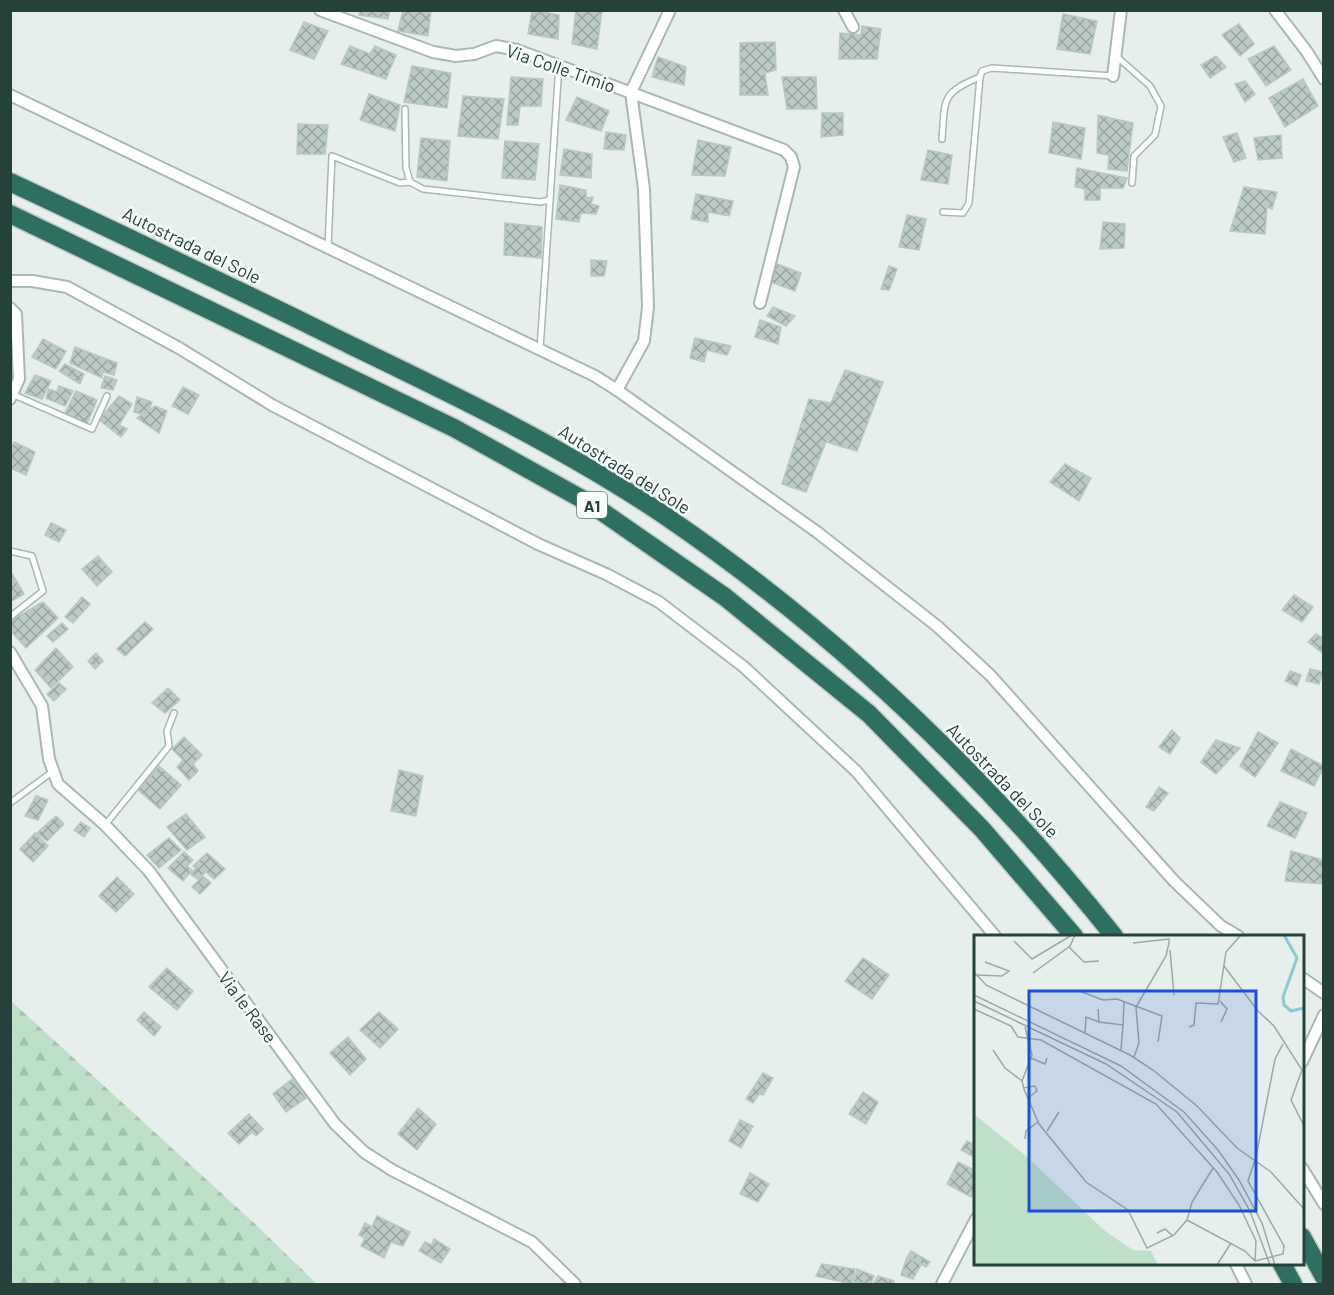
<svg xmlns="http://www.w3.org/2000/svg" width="1334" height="1295" font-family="Barlow,sans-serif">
	<defs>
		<pattern id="forest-firs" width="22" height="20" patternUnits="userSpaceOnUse" patternTransform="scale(1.5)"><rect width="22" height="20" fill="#bfe0c8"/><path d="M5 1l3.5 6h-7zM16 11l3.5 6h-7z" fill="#a4c1ad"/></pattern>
		<pattern id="building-cross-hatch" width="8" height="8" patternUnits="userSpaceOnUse" patternTransform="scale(1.5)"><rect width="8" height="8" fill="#bbcac4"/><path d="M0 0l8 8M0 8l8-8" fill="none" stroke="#98a6a0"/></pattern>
	</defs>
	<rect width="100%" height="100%" fill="#e6efeb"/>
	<polygon fill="url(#forest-firs)" points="10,1000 255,1224 317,1284 11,1284"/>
	<g fill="url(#building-cross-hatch)" stroke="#b8c9c2" stroke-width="1.5">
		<polygon points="360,10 390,10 388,19 359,15"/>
		<polygon points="403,10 431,10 428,36 398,31"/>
		<polygon points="532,10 559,15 558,39 528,34"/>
		<polygon points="576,10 602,10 597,49 572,44"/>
		<polygon points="1063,14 1097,21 1090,54 1057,49"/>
		<polygon points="304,22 328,31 314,59 290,50"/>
		<polygon points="1239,24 1254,44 1240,56 1222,35"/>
		<polygon points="862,26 881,29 877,59 839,59 840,33 861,35"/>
		<polygon points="775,42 776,70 765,73 768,95 740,95 740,43"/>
		<polygon points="350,46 370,54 375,46 396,55 386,79 341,64"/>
		<polygon points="1274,46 1291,70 1266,86 1248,59"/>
		<polygon points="1216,56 1226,67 1210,78 1201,65"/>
		<polygon points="658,57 686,67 684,85 652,77"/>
		<polygon points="412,66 451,73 447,108 404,102"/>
		<polygon points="511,77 543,79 541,106 520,106 518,125 507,125"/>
		<polygon points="782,77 816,77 817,109 787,109"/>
		<polygon points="1303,79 1318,106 1285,127 1269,98"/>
		<polygon points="1245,81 1255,94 1245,102 1235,84"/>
		<polygon points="369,94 400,105 395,131 360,120"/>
		<polygon points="463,96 504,99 498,139 458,136"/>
		<polygon points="577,97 609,111 601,131 566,120"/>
		<polygon points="822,113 843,113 843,135 821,137"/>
		<polygon points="1098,115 1133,123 1127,171 1108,169 1109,155 1097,153"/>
		<polygon points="1053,122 1085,128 1081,159 1049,153"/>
		<polygon points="298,124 328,125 325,154 297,154"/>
		<polygon points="606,132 626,135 624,150 604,149"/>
		<polygon points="1237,133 1246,158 1234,162 1223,137"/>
		<polygon points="1281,135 1282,158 1258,160 1254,138"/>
		<polygon points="421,138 450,141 447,181 417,177"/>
		<polygon points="698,140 731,147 725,176 692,175"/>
		<polygon points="505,141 539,144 535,180 502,178"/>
		<polygon points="564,149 592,154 591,178 560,175"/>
		<polygon points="928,150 952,155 948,184 921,180"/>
		<polygon points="1077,168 1127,178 1123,188 1100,188 1100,200 1085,200 1085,189 1075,187"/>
		<polygon points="560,185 586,190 586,198 593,197 591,204 599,206 596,214 581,213 579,222 556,219"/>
		<polygon points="1244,187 1277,192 1272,209 1267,207 1265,234 1230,231"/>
		<polygon points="696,194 733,201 729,216 708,212 708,222 691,219"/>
		<polygon points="907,215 926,219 919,250 899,247"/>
		<polygon points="1103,222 1125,224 1124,248 1100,249"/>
		<polygon points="505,223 542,227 541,258 504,255"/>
		<polygon points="591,260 607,261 604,276 591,276"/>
		<polygon points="777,264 801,273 795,291 771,282"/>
		<polygon points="889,266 897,269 889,290 881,289"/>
		<polygon points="773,307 795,316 786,326 767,316"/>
		<polygon points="760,320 781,327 778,344 755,337"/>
		<polygon points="695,338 731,346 727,355 707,350 704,362 690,358"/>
		<polygon points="43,339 66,351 56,369 32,357"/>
		<polygon points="75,347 117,363 114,375 103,372 102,378 70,363"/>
		<polygon points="65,364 84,374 80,384 59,371"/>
		<polygon points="845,370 883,382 857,451 826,442 806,492 782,484 809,399 831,403"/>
		<polygon points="35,375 51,381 42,399 25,393"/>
		<polygon points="105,376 117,380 113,390 101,388"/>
		<polygon points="59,386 73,391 65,406 46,398 49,389 57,392"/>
		<polygon points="183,387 199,395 188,414 172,406"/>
		<polygon points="76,391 97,400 87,424 65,413"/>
		<polygon points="119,396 132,404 119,425 127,429 121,437 99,420"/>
		<polygon points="137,397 152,402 147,416 134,412"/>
		<polygon points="155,406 167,411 159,433 137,418"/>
		<polygon points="14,442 35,452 26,475 10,468 10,450"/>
		<polygon points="1065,464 1091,478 1079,501 1050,482"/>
		<polygon points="51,523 66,530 59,542 45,535"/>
		<polygon points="98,556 112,572 97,586 82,569"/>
		<polygon points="11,572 24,594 10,602 10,573"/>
		<polygon points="1294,595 1313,607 1302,622 1282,610"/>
		<polygon points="82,597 90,604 73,623 65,617"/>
		<polygon points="43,602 58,618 26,648 10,630 10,621"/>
		<polygon points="145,622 153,629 125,656 117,649"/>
		<polygon points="62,623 68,629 53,642 47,636"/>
		<polygon points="1316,634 1324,639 1324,654 1308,642"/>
		<polygon points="56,648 73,667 51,688 35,670"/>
		<polygon points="96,653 103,661 95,669 88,661"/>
		<polygon points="1310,669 1323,672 1319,684 1306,681"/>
		<polygon points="1290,671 1301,675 1297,686 1285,681"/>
		<polygon points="59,683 66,689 54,701 47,694"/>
		<polygon points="168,688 180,700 165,713 152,703"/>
		<polygon points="1172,730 1180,738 1170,754 1159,747"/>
		<polygon points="1258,732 1278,743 1255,777 1240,766"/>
		<polygon points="184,737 202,755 193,764 198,771 189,780 177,767 183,760 172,749"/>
		<polygon points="1216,740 1240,748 1216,774 1201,762"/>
		<polygon points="1291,749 1324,766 1314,786 1281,771"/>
		<polygon points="159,766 181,785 160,809 138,790"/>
		<polygon points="399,770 423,776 416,816 391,811"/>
		<polygon points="1159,787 1168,793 1154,811 1146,807"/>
		<polygon points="36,796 48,800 38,820 25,816"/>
		<polygon points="1280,802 1307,813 1295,838 1267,826"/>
		<polygon points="186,814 205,837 187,850 167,827"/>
		<polygon points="56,816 64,824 47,841 37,833"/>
		<polygon points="81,822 90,828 84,837 74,830"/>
		<polygon points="35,833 48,846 33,862 20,849"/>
		<polygon points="169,838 181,850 159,868 147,855"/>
		<polygon points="1291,851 1324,860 1324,884 1285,881"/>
		<polygon points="184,852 193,860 187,866 192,870 183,881 168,868"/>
		<polygon points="207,853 225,869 214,879 206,872 198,879 190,874 196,868 193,866"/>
		<polygon points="203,876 211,883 200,894 192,887"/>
		<polygon points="117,877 134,894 116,912 99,896"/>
		<polygon points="863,958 889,975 872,999 845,981"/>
		<polygon points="167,968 193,991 177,1010 149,987"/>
		<polygon points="144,1012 161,1027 154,1036 137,1020"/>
		<polygon points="379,1012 398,1029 380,1048 360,1030"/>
		<polygon points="348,1037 366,1059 350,1075 330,1053"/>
		<polygon points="763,1073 773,1078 763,1095 759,1094 753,1103 746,1099"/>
		<polygon points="292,1079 306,1098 286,1112 273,1094"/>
		<polygon points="863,1092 878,1102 866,1124 849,1114"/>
		<polygon points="418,1108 436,1124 417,1150 398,1134"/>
		<polygon points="249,1114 263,1129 256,1136 252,1132 239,1144 228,1133"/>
		<polygon points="740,1120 753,1126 741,1148 729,1141"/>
		<polygon points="967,1141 976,1146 976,1158 961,1150"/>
		<polygon points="958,1162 976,1171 976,1189 971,1197 947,1184"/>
		<polygon points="750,1173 769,1184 758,1202 740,1194"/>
		<polygon points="377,1216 410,1232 403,1246 391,1242 384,1258 361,1246 365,1238 359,1235 365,1223 372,1227"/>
		<polygon points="434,1239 450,1249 441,1263 419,1251 425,1242 432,1245"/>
		<polygon points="911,1251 930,1262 926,1267 908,1256"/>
		<polygon points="907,1257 921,1265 913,1279 901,1275"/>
		<polygon points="822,1264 855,1269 852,1284 816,1276"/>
		<polygon points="857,1269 874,1276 871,1284 854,1282"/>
		<polygon points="878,1276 894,1281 892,1284 873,1284"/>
	</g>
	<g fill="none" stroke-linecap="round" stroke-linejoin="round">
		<g stroke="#a8b8b2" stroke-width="8">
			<g id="lane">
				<polyline points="1116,56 1150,86 1161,106 1155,135 1134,156 1132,183"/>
				<polyline points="405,109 406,168 410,182 423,189 540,202 550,200 559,65"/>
				<path d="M942,139C945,99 941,93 980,77"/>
				<polyline points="943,212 963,213 969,203 980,77 982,71 992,68 1113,76"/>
				<polyline points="328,247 332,156 400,183 410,182"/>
				<polyline points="540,349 550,200"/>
				<polyline points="12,394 92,429 107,396"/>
				<polyline points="10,551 32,556 43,591 10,617"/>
				<polyline points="10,803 52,772"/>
				<polyline points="105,825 169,746 167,731 174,713"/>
			</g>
		</g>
		<g stroke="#a8b8b2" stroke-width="14">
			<g id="street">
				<polyline points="320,10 433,52 456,56 474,54 496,46 517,50 784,150 791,157 794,167 760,303"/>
				<polyline points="844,10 853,27"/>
				<polyline points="1275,10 1307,52 1324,79"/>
				<polyline points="1113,76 1121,10"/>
				<polyline points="10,95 595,376 617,390 817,532 937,626 990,675 1174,881 1221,926 1238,936"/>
				<polyline points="10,281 32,281 67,287 179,348 272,405 538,544 606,574 659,602 744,667 856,771 995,936"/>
				<polyline points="10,308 16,314 19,379 10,399"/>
				<polyline points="617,390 644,341 648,307 644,189 631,92 670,10"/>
				<polyline points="10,652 42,706 49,759 58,784 105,825 149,871 335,1124 364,1152 392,1170 532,1242 575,1284"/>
				<polyline points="1302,978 1324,993"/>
				<polyline points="1302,1062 1324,1015"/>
				<polyline points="1302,1168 1324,1204"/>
				<polyline points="1236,1264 1246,1284"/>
				<polyline points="942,1284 976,1219"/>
			</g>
		</g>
		<g stroke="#c2cac8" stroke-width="21">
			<g id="highway">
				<path d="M10,182C121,234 232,287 342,341C452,394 563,447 664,515C834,631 986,776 1114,936"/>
				<polyline points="10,214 454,428 591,504 725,597 869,714 982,829 1074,936"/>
				<polyline points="1302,1237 1324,1277"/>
				<polyline points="1282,1264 1293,1284"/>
			</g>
		</g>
		<use href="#lane" stroke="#fff" stroke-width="5"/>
		<use href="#street" stroke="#fff" stroke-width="10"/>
		<use href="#highway" stroke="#2f6f62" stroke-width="18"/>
	</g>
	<g text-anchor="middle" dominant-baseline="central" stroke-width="5" stroke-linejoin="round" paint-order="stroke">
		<rect fill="#f7fbf9" stroke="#637a73" stroke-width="1.5" x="577" y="492" width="30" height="26" rx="4.5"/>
		<g font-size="16" font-weight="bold" fill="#24423a">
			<text x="592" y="505">A1</text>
		</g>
		<g font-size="18" fill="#24423a" stroke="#f7fbf9">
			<text transform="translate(561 68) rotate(19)">Via Colle Timio</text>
			<text transform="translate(192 245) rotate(26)">Autostrada del Sole</text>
			<text transform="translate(625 469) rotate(32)">Autostrada del Sole</text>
			<text transform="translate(1003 780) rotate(46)">Autostrada del Sole</text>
			<text transform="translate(248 1007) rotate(53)">Via le Rase</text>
		</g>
	</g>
	<g transform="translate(974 935)">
		<rect width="330" height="330" fill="#e6efeb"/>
		<path d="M0,179L52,221L131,296L159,315L177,316L184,330H0Z" fill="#bfe0c8"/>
		<path fill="none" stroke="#8ec9d4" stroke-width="3" d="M310,0L323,23L309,62L310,70L317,76L330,73"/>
		<path fill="none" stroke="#98aaa4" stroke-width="1.5" d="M40,6L58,24L98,0M159,8L195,4V8L192,21L162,72L165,108L160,122M95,12L110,27L125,26M196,15L200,60M250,31L284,76L300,91L328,135L317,165L330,191M0,37L12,50L156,120L179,135L223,171L263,213L297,237L330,274M59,38L96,11L101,0M1,40L28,41L35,36L11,27M108,57L129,65L143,64L188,81L184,107M0,60L147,131L210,177L244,215L265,245L288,288L301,330M0,66L132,129L203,177L255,239L276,276L296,330M246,66L253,74L247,87M0,74L37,91L44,102L67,105L182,169L243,237L265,270L282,306L281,326M124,74L125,87L149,90L150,67M51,92L58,120L48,146L50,154L65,189L112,247L154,275L173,313L200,300L213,285M215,92L220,90L222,68L244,69L252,17L267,0M111,98L112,82L125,87M19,115L31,133L48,146M147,115L149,90M57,123L71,129L73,123M49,153L61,151L63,156L55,162M73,196L85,177M51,204L52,196L64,187M213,285L271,316L281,326L309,319L310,311L274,246L282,222L301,124L309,109M213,285L218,267L239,233M183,298L191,294L199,301M243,330L257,308"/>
		<path fill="#1d4ed8" fill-opacity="0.15" stroke="#1d4ed8" stroke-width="3" d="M55,56H282V276H55Z"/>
		<rect width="330" height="330" fill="none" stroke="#24423a" stroke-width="3"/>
	</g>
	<rect width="1334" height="1295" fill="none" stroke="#24423a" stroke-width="24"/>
</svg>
